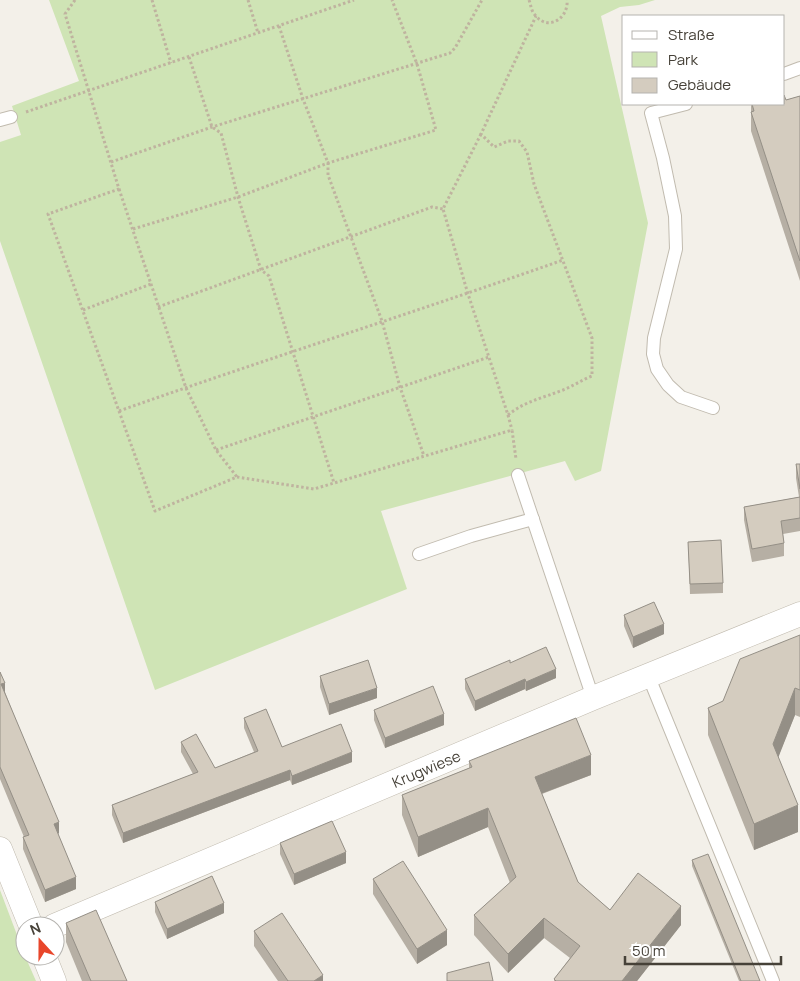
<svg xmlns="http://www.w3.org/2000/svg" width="800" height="981" font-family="Manrope,sans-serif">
	<rect width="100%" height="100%" fill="#f3f0e9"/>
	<g fill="#cfe4b5">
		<polygon points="49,0 655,0 639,5 620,7 601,16 648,223 601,471 575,481 565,461 381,511 407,589 155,690 0,241 0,142 21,135 12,106 79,81"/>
		<polygon points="0,890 25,956 36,981 0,981"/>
	</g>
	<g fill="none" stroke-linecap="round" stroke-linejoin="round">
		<g stroke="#c1bbaf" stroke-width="14">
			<g id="service">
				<polyline points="784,74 800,68"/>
				<polyline points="686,104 651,113 663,158 675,216 676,249 654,338 653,354 657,369 668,385 681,397 713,408"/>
				<polyline points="0,120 11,117"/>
				<polyline points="518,475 593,698"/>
				<polyline points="419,554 471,536 533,519"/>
				<polyline points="648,675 773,981"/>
			</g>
		</g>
		<g stroke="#c1bbaf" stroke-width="25">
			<g id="minor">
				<polyline points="0,849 31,926"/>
				<path id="s1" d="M54,926L593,698L800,614"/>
				<polyline points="44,956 54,981"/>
			</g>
		</g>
		<g stroke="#bfb39f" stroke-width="3" stroke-dasharray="2.5 2.5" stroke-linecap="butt">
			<polyline points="75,0 65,14 119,189 48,214 155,511 237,477 314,489 512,430 516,459"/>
			<polyline points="152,0 171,63"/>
			<polyline points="248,0 258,33"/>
			<path d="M529,0C531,5 531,11 535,15C548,32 569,18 567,0"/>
			<polyline points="279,26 303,99 328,163 328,175 382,321 400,387 424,456"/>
			<polyline points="189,57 212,127 221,133 238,197 261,270 269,276 334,483"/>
			<polyline points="26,112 354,0"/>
			<polyline points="481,134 443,209 468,294 508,415 512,430"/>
			<polyline points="111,162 212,127 450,53 455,48 482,0"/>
			<polyline points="119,189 186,388 216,450 237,477"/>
			<polyline points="133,229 238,197 328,163 436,130 417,64 392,0"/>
			<polyline points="158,307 432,207 443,209"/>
			<polyline points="83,310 151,284"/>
			<path d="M119,411C266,359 416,312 563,260"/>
			<path d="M508,415C525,401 543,398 563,390C573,386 582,380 592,376V338L534,184L527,152L519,141H508L494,147L481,134L536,16"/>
			<polyline points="216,450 489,357"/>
		</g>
		<use href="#service" stroke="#fff" stroke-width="12"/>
		<use href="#minor" stroke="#fff" stroke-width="24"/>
	</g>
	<g fill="#b6afa4">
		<polygon points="800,96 800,281 751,131 751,104 784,104 786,100"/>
		<polygon points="796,464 800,464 800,531 783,534 784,543 784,556 752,562 744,520 744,507 799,497 796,478"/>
		<polygon points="688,542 723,583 723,593 690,594"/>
		<polygon points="624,615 664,634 633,648 624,626"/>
		<polygon points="800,635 800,717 795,715 778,757 798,832 754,850 708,735 708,708 723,701"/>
		<polygon points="510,663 556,678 526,691 525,689 475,711 465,689 465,679"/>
		<polygon points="0,672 5,692 59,833 58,834 76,889 45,902 23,849 23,837 24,837 0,779"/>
		<polygon points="320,676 377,698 329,715 320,687"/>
		<polygon points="374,710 444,725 385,748 374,720"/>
		<polygon points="244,718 282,747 352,762 292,785 290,780 123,843 112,815 112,805 193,774 181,752 181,742 215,768 254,752 244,728"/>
		<polygon points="469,761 591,775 542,794 578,882 610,910 681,925 637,981 554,981 554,979 570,958 544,938 508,973 474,935 474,915 510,883 488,827 418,857 402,815 402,795 469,768"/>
		<polygon points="280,843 346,863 294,885 280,854"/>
		<polygon points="692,860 760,981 739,981 692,866"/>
		<polygon points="373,879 447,945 417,964 373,894"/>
		<polygon points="155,902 224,913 167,939 155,912"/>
		<polygon points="66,923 127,981 82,981 66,942"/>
		<polygon points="254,931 323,981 278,981 254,946"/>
	</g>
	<g fill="#948f86">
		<polygon points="664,624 664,634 633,648 633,637"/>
		<polygon points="556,669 556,678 526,691 526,682"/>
		<polygon points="525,679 525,689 475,711 475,701"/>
		<polygon points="5,683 5,694 1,684"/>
		<polygon points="377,688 377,698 329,715 329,704"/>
		<polygon points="795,688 795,715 773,771 773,744"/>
		<polygon points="444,714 444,725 385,748 385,738"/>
		<polygon points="352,752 352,762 292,785 292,776"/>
		<polygon points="591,755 591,775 535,796 535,777"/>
		<polygon points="290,770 290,780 123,843 123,833"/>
		<polygon points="798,805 798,832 754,850 754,824"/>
		<polygon points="488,808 488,827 418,857 418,837"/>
		<polygon points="59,822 59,833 54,836 54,824"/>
		<polygon points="346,852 346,863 294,885 294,874"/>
		<polygon points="76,877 76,889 45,902 45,890"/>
		<polygon points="224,903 224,913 167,939 167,929"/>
		<polygon points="681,906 681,925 637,981 622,981"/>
		<polygon points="544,918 544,938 508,973 508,954"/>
		<polygon points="447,930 447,945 417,964 417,949"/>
		<polygon points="323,975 323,981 314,981"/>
	</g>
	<g fill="#d4ccbf" stroke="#948f86">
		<polygon points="784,95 786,100 800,96 800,261 751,112 754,111 752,104 784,104"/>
		<polygon points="796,464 800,464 800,489"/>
		<polygon points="800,497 800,518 781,521 784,543 752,549 744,507"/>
		<polygon points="721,540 723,583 690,584 688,542"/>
		<polygon points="654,602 664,624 633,637 624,615"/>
		<polygon points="800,635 800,690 795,688 773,744 798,805 754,824 708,708 723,701 740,659"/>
		<polygon points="546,647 556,669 526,682 525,679 475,701 465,679 510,660 510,663"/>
		<polygon points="368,660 377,688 329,704 320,676"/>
		<polygon points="0,672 5,683 1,684 59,822 54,824 76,877 45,890 23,837 29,835 0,767"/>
		<polygon points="433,686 444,714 385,738 374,710"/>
		<polygon points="266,709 282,747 341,724 352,752 292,776 290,770 123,833 112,805 198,772 181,742 196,734 215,768 258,751 244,718"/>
		<polygon points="576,718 591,755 535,777 578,882 610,910 638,873 681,906 622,981 556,981 554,979 580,946 544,918 508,954 474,915 516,877 488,808 418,837 402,795 472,767 469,761"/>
		<polygon points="332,821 346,852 294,874 280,843"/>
		<polygon points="708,854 760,981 741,981 692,860"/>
		<polygon points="403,861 447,930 417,949 373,879"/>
		<polygon points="212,876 224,903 167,929 155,902"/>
		<polygon points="96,910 127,981 91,981 66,923"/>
		<polygon points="282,913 323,975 314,981 288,981 254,931"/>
		<polygon points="489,962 493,981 447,981 447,973"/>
	</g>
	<g text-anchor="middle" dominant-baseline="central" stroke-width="5" stroke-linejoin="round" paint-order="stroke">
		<g font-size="15" fill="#464138" stroke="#fff">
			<text stroke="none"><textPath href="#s1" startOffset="404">Krugwiese</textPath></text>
		</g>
	</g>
	<rect x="622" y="15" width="162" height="90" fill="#ffffff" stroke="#b5b3af"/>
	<rect x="632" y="31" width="25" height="8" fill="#ffffff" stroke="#b5b3af"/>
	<text x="668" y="40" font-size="15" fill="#464138">Straße</text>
	<rect x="632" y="52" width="25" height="15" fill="#cfe4b5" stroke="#b5b3af"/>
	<text x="668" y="65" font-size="15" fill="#464138">Park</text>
	<rect x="632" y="78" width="25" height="15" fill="#d4ccbf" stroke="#b5b3af"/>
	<text x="668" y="90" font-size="15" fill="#464138">Gebäude</text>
	<g transform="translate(40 941) rotate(339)"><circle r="24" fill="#ffffff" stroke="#b5b3af"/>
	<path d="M0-4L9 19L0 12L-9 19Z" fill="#e8462b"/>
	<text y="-8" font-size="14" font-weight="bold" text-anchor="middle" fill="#464138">N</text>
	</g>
	<path d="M625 956v8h156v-8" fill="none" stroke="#464138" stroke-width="2.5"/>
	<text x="632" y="956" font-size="15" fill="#464138" stroke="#ffffff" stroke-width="4" paint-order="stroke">50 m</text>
</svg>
